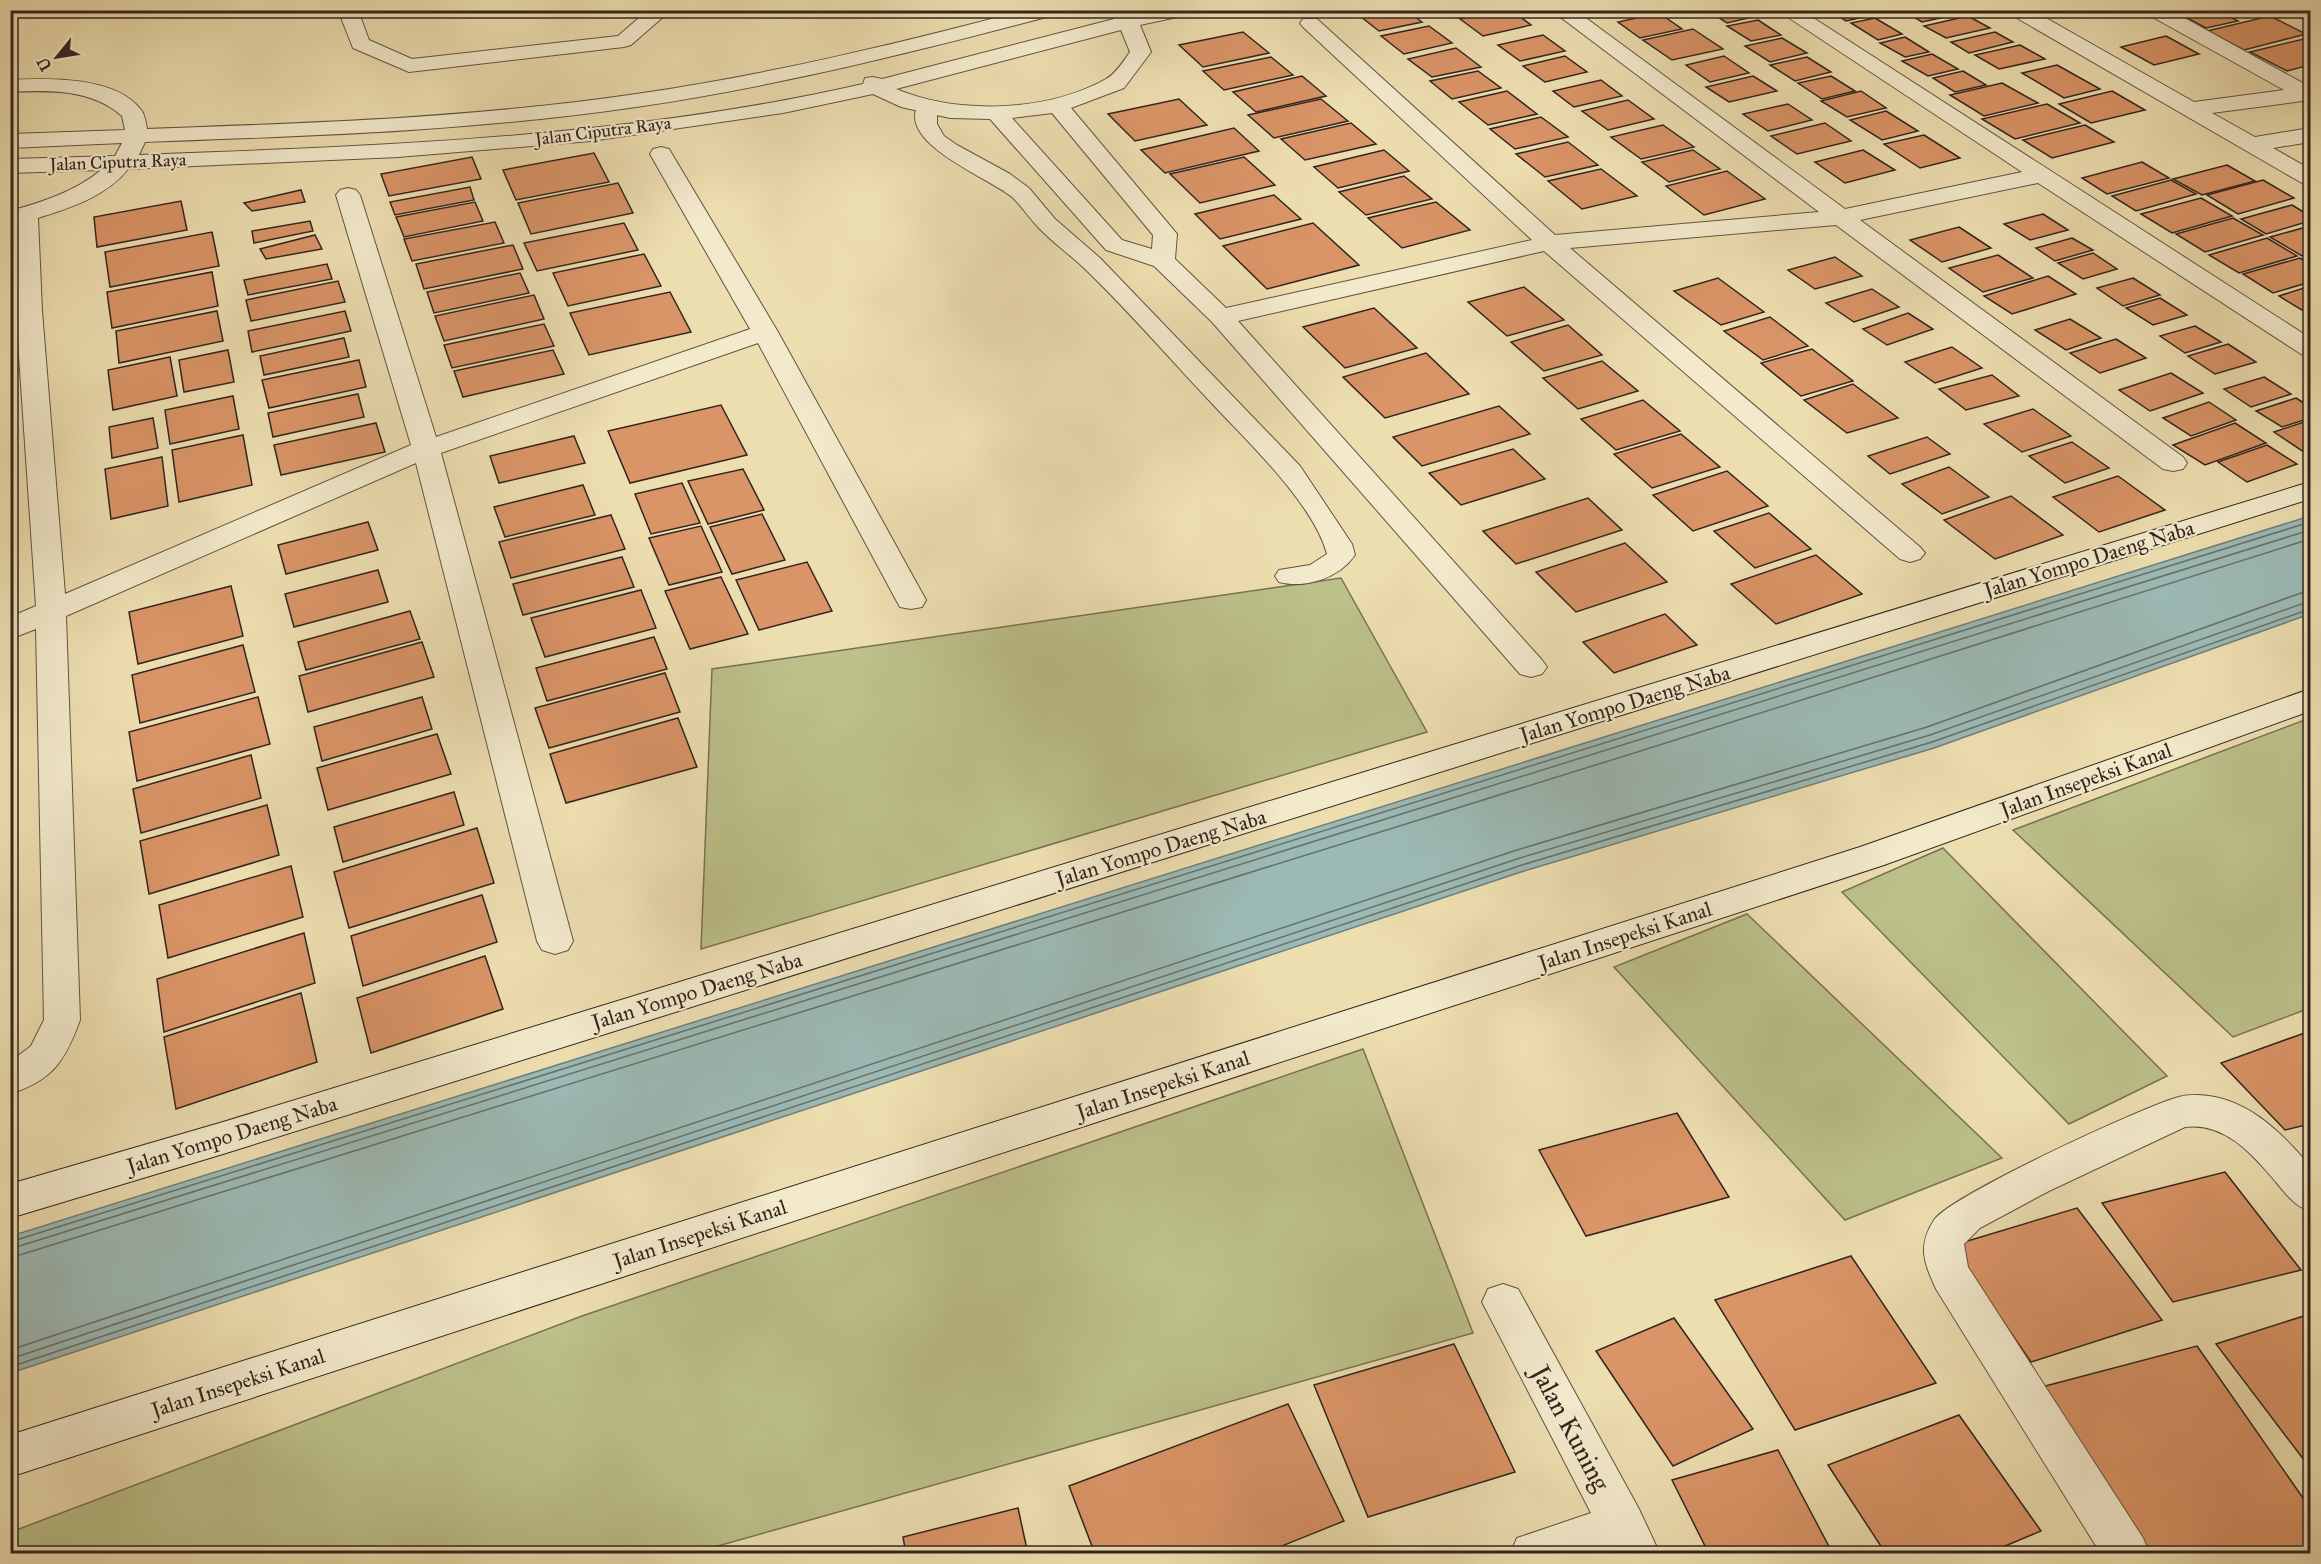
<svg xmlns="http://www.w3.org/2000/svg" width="2321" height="1564" font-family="'IM FELL Great Primer',serif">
	<rect width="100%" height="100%" fill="#eddeb0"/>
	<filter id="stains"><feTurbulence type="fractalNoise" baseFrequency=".00333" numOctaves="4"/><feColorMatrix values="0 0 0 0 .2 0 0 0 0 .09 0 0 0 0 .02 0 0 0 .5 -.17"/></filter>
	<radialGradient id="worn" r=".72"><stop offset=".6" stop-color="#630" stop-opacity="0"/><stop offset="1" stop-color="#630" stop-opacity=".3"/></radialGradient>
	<g fill="#bcc089" stroke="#777254" stroke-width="1.5">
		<polygon points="1341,578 1427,732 701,949 712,669"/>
		<polygon points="2310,718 2310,1008 2233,1037 2013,830"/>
		<polygon points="1943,848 2167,1076 2069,1124 1842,892"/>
		<polygon points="1747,914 2002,1158 1845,1220 1614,967"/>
		<polygon points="1363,1049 1473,1333 693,1553 11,1553 11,1532 582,1316"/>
	</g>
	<polygon fill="#9cbab5" stroke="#727e79" stroke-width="1.5" points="2310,516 2310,614 1934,748 1524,871 11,1373 11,1236"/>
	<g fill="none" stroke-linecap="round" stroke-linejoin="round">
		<g stroke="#67706a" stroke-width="1.5">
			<polyline points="10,1242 2310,522"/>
			<polyline points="10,1249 2310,530"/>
			<polyline points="10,1258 1631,754 2310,539"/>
			<polyline points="10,1350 1517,850 1927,727 2301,593 2310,592"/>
			<polyline points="10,1359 1520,858 1930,735 2310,601"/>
			<polyline points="10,1367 1522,865 1932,742 2310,609"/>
		</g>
	</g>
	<g fill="#d99467" stroke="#32251f" stroke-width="1.5">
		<polygon points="1363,10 1406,10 1422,22 1379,31 1355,12"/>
		<polygon points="1501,10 1511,10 1531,25 1483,36 1460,19"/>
		<polygon points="1707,10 1742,10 1753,17 1727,23"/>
		<polygon points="1829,10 1865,10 1873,15 1846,21"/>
		<polygon points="1902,10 1965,10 1968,12 1922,22"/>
		<polygon points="2172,10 2217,10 2238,21 2206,28"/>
		<polygon points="1659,13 1682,29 1640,38 1618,22"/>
		<polygon points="1968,16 1990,28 1946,38 1924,26"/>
		<polygon points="2270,16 2306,34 2244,50 2207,31"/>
		<polygon points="1875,18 1902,34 1878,40 1851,23"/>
		<polygon points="1758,20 1781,35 1751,41 1727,26"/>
		<polygon points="1429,26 1452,43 1404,54 1381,36"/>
		<polygon points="1693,29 1723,49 1672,60 1643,40"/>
		<polygon points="1243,32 1269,53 1203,67 1179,45"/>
		<polygon points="1995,32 2013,42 1969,53 1951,42"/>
		<polygon points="1543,35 1565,51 1520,61 1498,45"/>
		<polygon points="2166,36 2199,54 2154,65 2121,47"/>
		<polygon points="1905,37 1929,52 1905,57 1880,43"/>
		<polygon points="1782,38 1807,53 1770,62 1745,46"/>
		<polygon points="2308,38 2310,39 2310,65 2287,71 2250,52"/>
		<polygon points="2020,45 2045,59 1999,69 1975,55"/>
		<polygon points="1456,48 1481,67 1432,77 1408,59"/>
		<polygon points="1932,54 1958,69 1928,76 1902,61"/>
		<polygon points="1565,56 1587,72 1545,82 1523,66"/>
		<polygon points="1724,56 1749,73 1710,82 1686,65"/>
		<polygon points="1271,57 1293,75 1224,90 1203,71"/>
		<polygon points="1807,57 1831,72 1795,81 1770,65"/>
		<polygon points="2057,65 2100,89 2064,98 2022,73"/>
		<polygon points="1478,71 1501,88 1452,99 1430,81"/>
		<polygon points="1963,71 1986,85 1955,92 1933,78"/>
		<polygon points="1302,76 1326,96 1256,112 1233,92"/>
		<polygon points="1753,76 1777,91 1729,102 1706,87"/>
		<polygon points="1831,76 1855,91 1822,99 1798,83"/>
		<polygon points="1601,80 1622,96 1574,107 1553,91"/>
		<polygon points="2002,83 2038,103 1984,116 1950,95"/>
		<polygon points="1507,91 1537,114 1488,125 1459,102"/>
		<polygon points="1861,91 1886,108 1847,117 1821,101"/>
		<polygon points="2112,91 2145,110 2091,123 2059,104"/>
		<polygon points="1179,99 1207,125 1135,141 1108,114"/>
		<polygon points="1321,99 1348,121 1274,138 1248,115"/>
		<polygon points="1628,100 1654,119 1608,130 1582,111"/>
		<polygon points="1788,104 1812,120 1768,131 1743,114"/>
		<polygon points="2047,104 2080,123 2015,139 1982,119"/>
		<polygon points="1886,111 1918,131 1882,140 1850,120"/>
		<polygon points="1541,117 1568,137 1515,149 1490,129"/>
		<polygon points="1351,123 1376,144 1305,160 1281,139"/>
		<polygon points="1825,123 1851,141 1797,154 1771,136"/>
		<polygon points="1663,125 1694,147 1641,159 1611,137"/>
		<polygon points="2085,125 2114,142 2052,158 2023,140"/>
		<polygon points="1234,128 1259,151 1165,173 1141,150"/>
		<polygon points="1924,135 1960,158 1920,168 1884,144"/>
		<polygon points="1568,142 1598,165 1545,177 1516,154"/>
		<polygon points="1384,150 1409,171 1338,188 1314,167"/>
		<polygon points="1693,150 1720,169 1669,182 1642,162"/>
		<polygon points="1863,150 1895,170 1845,183 1815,162"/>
		<polygon points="594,153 609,182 516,200 503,170"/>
		<polygon points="472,157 481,179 389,196 381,174"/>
		<polygon points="1244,157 1275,185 1200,203 1170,174"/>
		<polygon points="2142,162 2169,178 2107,194 2082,178"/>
		<polygon points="2227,165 2255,181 2202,195 2173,179"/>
		<polygon points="1601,169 1637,196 1582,209 1548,181"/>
		<polygon points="1727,171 1765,199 1704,215 1666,186"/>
		<polygon points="1404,176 1432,199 1366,215 1339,192"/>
		<polygon points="2171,180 2196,194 2136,211 2112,196"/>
		<polygon points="2263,180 2294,198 2238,214 2207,195"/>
		<polygon points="618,183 633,213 531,234 518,203"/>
		<polygon points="470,187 474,200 395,215 390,202"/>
		<polygon points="301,190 305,202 252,211 244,203"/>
		<polygon points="1274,195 1301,219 1220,239 1195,214"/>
		<polygon points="2201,198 2232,216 2172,233 2141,214"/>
		<polygon points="181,201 187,230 97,247 94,217"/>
		<polygon points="475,202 483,221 404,237 396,217"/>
		<polygon points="1436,202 1470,230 1402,248 1368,218"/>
		<polygon points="2292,205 2310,216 2310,221 2266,234 2241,219"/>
		<polygon points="2043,214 2068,230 2030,240 2004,224"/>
		<polygon points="2233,218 2263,235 2205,252 2176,234"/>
		<polygon points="310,221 313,231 254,243 252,231"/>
		<polygon points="495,222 504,243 412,261 404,239"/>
		<polygon points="624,223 638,250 537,271 524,243"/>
		<polygon points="1313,223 1359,265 1267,289 1223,246"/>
		<polygon points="2310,226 2310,253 2302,256 2270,237"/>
		<polygon points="1959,227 1991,248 1942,262 1910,240"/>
		<polygon points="212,232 219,266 110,287 105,252"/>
		<polygon points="315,235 322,249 266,259 260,249"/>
		<polygon points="2072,238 2093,250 2055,261 2036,248"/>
		<polygon points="2267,238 2297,256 2239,273 2209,255"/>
		<polygon points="513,245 523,269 424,289 416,264"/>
		<polygon points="2093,253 2117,269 2083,279 2058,263"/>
		<polygon points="644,254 661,286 568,306 553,273"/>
		<polygon points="1998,255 2033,278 1983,292 1949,268"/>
		<polygon points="1835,257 1862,276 1815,289 1788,270"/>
		<polygon points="2300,258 2310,264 2310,282 2273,293 2243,274"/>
		<polygon points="327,264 332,279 248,295 244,280"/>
		<polygon points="212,272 218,306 112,328 107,292"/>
		<polygon points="520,273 529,293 434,313 427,292"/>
		<polygon points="2048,276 2076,294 2012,314 1984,296"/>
		<polygon points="1718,278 1764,312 1721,325 1674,291"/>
		<polygon points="2133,278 2160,295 2123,306 2097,288"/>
		<polygon points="338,281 345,302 251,321 246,300"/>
		<polygon points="2310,286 2310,315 2279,296"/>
		<polygon points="1524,287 1564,320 1507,336 1468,302"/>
		<polygon points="1872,289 1899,307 1854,322 1826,303"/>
		<polygon points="670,292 691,332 589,355 570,313"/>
		<polygon points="534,295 544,319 444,341 435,316"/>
		<polygon points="2160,298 2187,315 2153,325 2126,308"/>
		<polygon points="1374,308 1417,348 1345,368 1303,327"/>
		<polygon points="217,311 223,341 119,363 116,331"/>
		<polygon points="345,311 351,331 252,352 248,331"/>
		<polygon points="1908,313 1933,329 1887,345 1863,329"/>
		<polygon points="1770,317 1808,346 1763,360 1724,331"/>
		<polygon points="2070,319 2101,338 2066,350 2035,330"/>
		<polygon points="544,324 554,346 452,368 444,345"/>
		<polygon points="1568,325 1602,355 1544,371 1511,342"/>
		<polygon points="2195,326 2221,342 2185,353 2160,336"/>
		<polygon points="344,338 349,357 264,375 260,356"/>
		<polygon points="2116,339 2146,358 2100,373 2070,353"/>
		<polygon points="2228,344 2256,362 2215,374 2188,356"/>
		<polygon points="1952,347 1982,368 1935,383 1905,362"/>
		<polygon points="1812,349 1853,381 1801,396 1761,363"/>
		<polygon points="228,350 234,382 184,392 179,360"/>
		<polygon points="553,350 564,374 463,397 454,371"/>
		<polygon points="1426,353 1469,394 1385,418 1343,377"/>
		<polygon points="170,357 177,396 113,410 108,370"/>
		<polygon points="359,360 366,387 269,408 262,380"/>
		<polygon points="1602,361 1638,391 1578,409 1543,378"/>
		<polygon points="2171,373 2203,393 2150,411 2119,390"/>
		<polygon points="1992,375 2019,396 1966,410 1939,389"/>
		<polygon points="2264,377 2291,394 2251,407 2224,389"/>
		<polygon points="1853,384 1898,418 1847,433 1804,400"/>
		<polygon points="358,394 364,417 273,437 268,413"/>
		<polygon points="233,396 239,429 170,444 165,410"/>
		<polygon points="2296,398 2310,407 2310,418 2282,427 2256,411"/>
		<polygon points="1643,400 1680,431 1616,450 1581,419"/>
		<polygon points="2209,402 2236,420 2191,436 2163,418"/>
		<polygon points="721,405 747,455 630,483 608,431"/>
		<polygon points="1499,406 1530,434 1422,466 1393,437"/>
		<polygon points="2033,409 2071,436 2022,452 1984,424"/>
		<polygon points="153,418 158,448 112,458 109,427"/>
		<polygon points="2310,420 2310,456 2274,432"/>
		<polygon points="376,423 385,452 281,475 274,445"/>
		<polygon points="2235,423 2266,443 2205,465 2173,445"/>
		<polygon points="1681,434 1720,467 1652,488 1614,454"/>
		<polygon points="243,435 252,485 179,502 172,450"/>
		<polygon points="574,436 585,463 499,483 490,456"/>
		<polygon points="1927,437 1950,454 1890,474 1868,456"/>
		<polygon points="2072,442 2109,468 2065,483 2029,456"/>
		<polygon points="2267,445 2297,464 2247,482 2218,462"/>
		<polygon points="1513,449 1545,479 1461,505 1429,473"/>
		<polygon points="162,457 168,506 111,519 105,469"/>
		<polygon points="1949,467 1989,497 1942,514 1902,484"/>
		<polygon points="743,469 764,510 708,524 688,481"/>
		<polygon points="1727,471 1768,506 1693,531 1653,495"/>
		<polygon points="2118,476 2165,510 2099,532 2053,497"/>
		<polygon points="682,483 700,523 651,534 635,494"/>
		<polygon points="583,485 595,515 505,537 494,507"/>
		<polygon points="2011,496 2063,535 1995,559 1944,520"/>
		<polygon points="1588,498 1622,530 1516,564 1483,531"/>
		<polygon points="1769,513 1811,549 1755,568 1714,531"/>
		<polygon points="762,514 785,560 732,574 710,527"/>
		<polygon points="611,515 625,549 511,578 499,542"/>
		<polygon points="368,522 378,550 286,574 278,545"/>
		<polygon points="701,526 722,572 669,585 649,538"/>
		<polygon points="1625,543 1667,582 1576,612 1536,572"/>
		<polygon points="1816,555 1862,594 1776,624 1731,584"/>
		<polygon points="622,557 634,587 523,615 513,584"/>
		<polygon points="807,562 832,611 759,630 736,580"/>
		<polygon points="378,570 388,602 294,627 285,594"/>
		<polygon points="721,577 748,634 690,649 665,591"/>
		<polygon points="231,586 243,636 138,664 129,612"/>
		<polygon points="641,590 656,628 545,657 531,618"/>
		<polygon points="410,611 420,639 306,670 298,642"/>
		<polygon points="1665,614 1697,645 1614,673 1583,642"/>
		<polygon points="654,637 667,669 547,701 536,668"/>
		<polygon points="422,642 434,677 308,712 299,676"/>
		<polygon points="243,645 255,692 140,723 132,675"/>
		<polygon points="665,673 680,712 549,748 535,708"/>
		<polygon points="258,697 270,744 137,781 129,732"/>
		<polygon points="422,697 432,729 322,761 314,727"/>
		<polygon points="678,718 697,767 566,803 550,754"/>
		<polygon points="437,734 451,774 328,810 317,768"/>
		<polygon points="251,755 261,798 141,833 133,789"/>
		<polygon points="454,792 464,825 343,862 334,827"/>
		<polygon points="267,805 279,855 149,894 140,841"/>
		<polygon points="477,828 494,883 349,928 334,872"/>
		<polygon points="291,866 303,917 168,958 159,905"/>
		<polygon points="482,895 497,942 363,986 351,936"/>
		<polygon points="304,933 315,983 164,1032 157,979"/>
		<polygon points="485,956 503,1009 371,1053 357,998"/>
		<polygon points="301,993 317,1062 176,1109 164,1037"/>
		<polygon points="2310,1031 2310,1124 2285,1130 2221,1063"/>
		<polygon points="1677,1113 1729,1197 1586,1236 1539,1150"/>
		<polygon points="2225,1172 2301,1270 2173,1302 2102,1203"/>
		<polygon points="2077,1208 2162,1320 2031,1362 1951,1246"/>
		<polygon points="1851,1256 1936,1383 1795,1430 1715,1300"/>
		<polygon points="2310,1314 2310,1468 2216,1344"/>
		<polygon points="1674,1318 1753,1429 1673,1466 1596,1351"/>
		<polygon points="1454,1344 1515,1472 1368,1517 1314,1385"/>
		<polygon points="2197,1346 2310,1508 2310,1554 2139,1554 2034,1389"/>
		<polygon points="1288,1404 1344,1521 1262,1554 1095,1554 1069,1486"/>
		<polygon points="1959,1415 2041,1531 1986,1554 1886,1554 1828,1465"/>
		<polygon points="1778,1450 1833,1554 1709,1554 1672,1480"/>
		<polygon points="1018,1508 1028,1554 906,1554 903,1537"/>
	</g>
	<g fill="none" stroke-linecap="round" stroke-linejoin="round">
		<g stroke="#615343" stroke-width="2">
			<path id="lane" d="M927,100L934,102L937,106V124L944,136L957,145L1010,174L1029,188L1055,219L1100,258L1300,466L1352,544L1355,555C1339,578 1306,589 1279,582L1275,576L1279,570L1310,565L1327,554C1314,506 1255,449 1221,413C1175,365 1131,313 1083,267C1069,254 1052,242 1039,228C1029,218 1022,206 1012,197C990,178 892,142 920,102Z"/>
		</g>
		<g stroke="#615343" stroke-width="2">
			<g id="street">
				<polygon points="338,10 358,10 369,40 412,59 618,36 648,10 671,10 631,45 624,47 409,72 353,48"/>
				<path d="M1026,10H1061L1058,14C919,51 779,86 636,107C474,131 308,136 145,142L139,155C380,146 626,138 863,84L865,78L873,77L882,79L1114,19L1107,10H1128L1133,15L1153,10H1194L1191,14L1140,25L1151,52L1124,88L1071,108L1177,234L1175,259L1226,308L1532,240L1303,27L1300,23L1303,19H1317L1555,235L1819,212L1551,10H1575L1845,209L2022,172L1777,10H1801L2310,338V357L2301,354L2038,183L1860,220L2183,457L2187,463L2183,469L2173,471L2163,469L1836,225L1570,248L1920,547L1925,553L1920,559L1910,562L1900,559L1544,251L1238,321L1542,660L1547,667L1542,674L1531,677L1520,674L1212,322L1154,266L1106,250L990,119L950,118L901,107L873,94L783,113L591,141L398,157L128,169C107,196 70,208 38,218L42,311L65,594L411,445L336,195L340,190L348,188L356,190L360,195L436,437L750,329L650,154L653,149L661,147L669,149L672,154L778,332L926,600L922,607L911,609L900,607L896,600L758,343L441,453L573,941L568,950L555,954L542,950L537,941L416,463L66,616L80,1020C65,1061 53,1080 10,1094V1062L31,1046L44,1020L36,629L10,639V617L36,606L16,311L14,224L10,225V211C43,202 76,191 101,170L10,173V159L115,156L122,143L10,148V134L125,130L122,116C91,89 50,90 10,92V80C49,78 117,76 142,111C145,116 146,123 147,129C310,123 474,118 636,94C768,75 897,44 1026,10ZM1121,30L1130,52C1124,60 1116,74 1106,79C1047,112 958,115 896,89ZM1052,113L1153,235L1152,249L1122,240L1012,118Z"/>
				<polygon points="2007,10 2032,10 2194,102 2284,90 2147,14 2144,10 2170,10 2310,87 2310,100 2212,113 2255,137 2310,128 2310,142 2273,148 2310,169 2310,185 2302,183 2010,14"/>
				<polygon points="2292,10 2310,10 2310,21 2303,19"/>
				<path d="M2197,1095C2246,1096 2281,1132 2310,1166V1211C2294,1206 2287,1195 2276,1182C2252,1154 2225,1122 2185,1127L2049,1191L1980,1228L1964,1244L1968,1267L2143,1538L2150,1554H2101L1936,1289C1924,1262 1917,1247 1934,1220C1950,1196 2144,1106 2179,1097C2185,1095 2191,1095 2197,1095Z"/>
				<polygon points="1503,1284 1518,1289 1639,1509 1660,1554 1612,1554 1610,1550 1600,1554 1510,1554 1517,1538 1591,1513 1482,1302 1488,1289"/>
			</g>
		</g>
		<g stroke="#32251f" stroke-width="2">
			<g id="secondary">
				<polygon points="2310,482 2310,499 223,1154 10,1218 10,1184 223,1122"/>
				<polygon points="2310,689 2310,711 1884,865 10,1477 10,1435 1860,847"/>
			</g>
		</g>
		<use href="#lane" fill="#f3eacc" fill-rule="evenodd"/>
		<use href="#street" fill="#f3eacc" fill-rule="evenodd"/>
		<use href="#secondary" fill="#f3eacc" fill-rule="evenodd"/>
	</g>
	<g text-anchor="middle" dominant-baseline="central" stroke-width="4.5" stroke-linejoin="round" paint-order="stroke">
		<g font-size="18" fill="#32251f" stroke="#f3eacc">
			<text transform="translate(603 131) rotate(-7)">Jalan Ciputra Raya</text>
			<text transform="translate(118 162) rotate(-2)">Jalan Ciputra Raya</text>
		</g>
		<g font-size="21" fill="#32251f" stroke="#f3eacc">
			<text transform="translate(2089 559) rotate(-17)">Jalan Yompo Daeng Naba</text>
			<text transform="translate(1625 704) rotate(-17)">Jalan Yompo Daeng Naba</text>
			<text transform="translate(2086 780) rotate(-20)">Jalan Insepeksi Kanal</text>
			<text transform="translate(1161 848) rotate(-17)">Jalan Yompo Daeng Naba</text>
			<text transform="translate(1625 936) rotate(-18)">Jalan Insepeksi Kanal</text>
			<text transform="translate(697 991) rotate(-17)">Jalan Yompo Daeng Naba</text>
			<text transform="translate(1163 1085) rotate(-18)">Jalan Insepeksi Kanal</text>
			<text transform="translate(232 1135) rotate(-17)">Jalan Yompo Daeng Naba</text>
			<text transform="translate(700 1234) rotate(-18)">Jalan Insepeksi Kanal</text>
			<text transform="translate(238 1383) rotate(-18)">Jalan Insepeksi Kanal</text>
		</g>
		<g font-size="26" fill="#32251f" stroke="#f3eacc">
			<text transform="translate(1571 1428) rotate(62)">Jalan Kuning</text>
		</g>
	</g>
	<rect width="2321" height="1564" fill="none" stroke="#eddeb0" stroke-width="36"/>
	<rect x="12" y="12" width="2297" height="1540" fill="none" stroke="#32251f" stroke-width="3"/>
	<rect x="18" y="18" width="2285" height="1528" fill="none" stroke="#32251f" stroke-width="1.5"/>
	<g transform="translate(57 57) rotate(240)" stroke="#f3eacc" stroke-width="4.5" paint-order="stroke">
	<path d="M0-4.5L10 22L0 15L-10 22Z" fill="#32251f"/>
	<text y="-9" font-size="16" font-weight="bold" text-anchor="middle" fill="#32251f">U</text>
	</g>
	<rect width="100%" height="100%" filter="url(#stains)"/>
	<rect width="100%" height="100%" fill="url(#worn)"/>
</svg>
